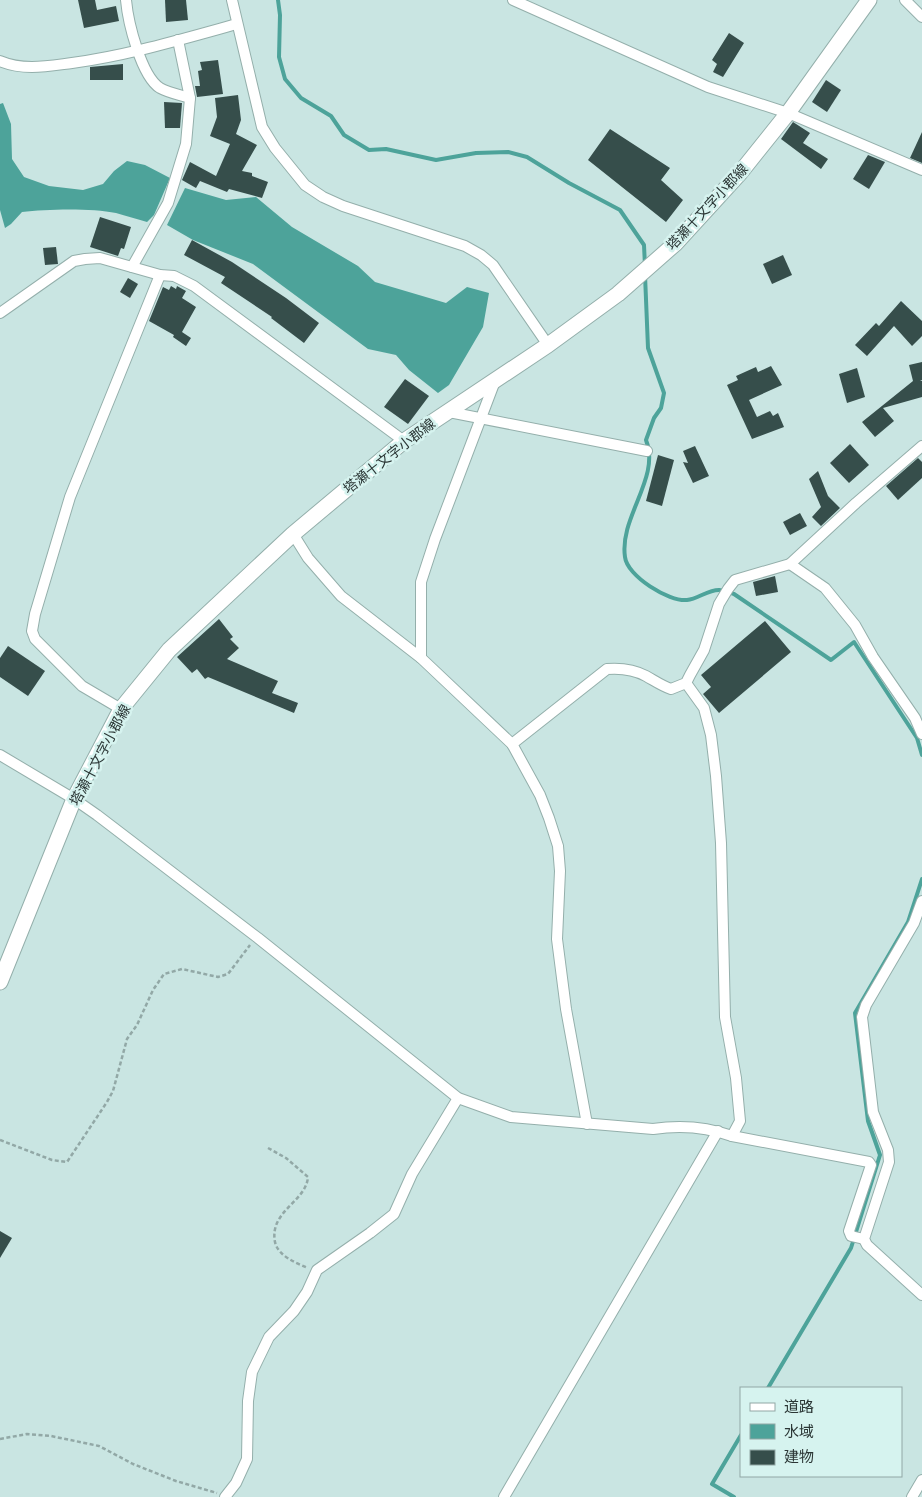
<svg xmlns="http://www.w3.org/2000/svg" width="922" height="1497" font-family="'Work Sans','Noto Sans JP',sans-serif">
	<rect width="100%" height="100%" fill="#c9e5e2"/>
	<g fill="#4da39a">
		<path d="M3,103L11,124L12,159L24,177L49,186L83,190L103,184L114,171L127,161L145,165L170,178L154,215L147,222C137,219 126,216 116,213C92,208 47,209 22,212L11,224L5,228L0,210V104Z"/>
		<polygon points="185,188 226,200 256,197 292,227 358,266 375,282 446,303 467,287 489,293 483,327 449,385 438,393 409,370 396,355 368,349 253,264 193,240 167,225"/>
	</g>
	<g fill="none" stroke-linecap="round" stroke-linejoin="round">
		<g stroke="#4da39a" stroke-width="4">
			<polyline points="278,0 280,15 279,57 285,79 301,98 331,116 344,135 369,150 386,149 436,160 476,153 508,152 527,157 569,183 620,210 644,245 645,266"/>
			<path d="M645,275L648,348L664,393L661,408L654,418L646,440C661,478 619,517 625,557C627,576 669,602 687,600C698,599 709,589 720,590C724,590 730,593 734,594L831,660L854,642L917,738L922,755"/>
			<polyline points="768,1388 851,1248 880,1155 868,1121 855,1013 908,922 922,879"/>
			<polyline points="734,1497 712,1484 741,1435"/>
		</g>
	</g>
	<g fill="#364e4b">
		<polygon points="78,0 95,0 97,10 116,6 119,21 84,28"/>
		<polygon points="165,0 186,0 188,20 166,22"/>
		<polygon points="729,33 744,43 723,77 713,72 717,64 712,60"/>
		<polygon points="218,60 223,94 197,97 195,86 200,86 198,71 202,70 200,62"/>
		<polygon points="123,64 123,80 90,80 90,67"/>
		<polygon points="826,80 841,90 827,112 812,102"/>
		<polygon points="238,95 241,120 236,134 257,145 242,171 252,173 252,176 268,182 262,198 229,189 227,192 200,181 196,188 182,180 190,162 216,176 230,144 210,136 217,117 215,98"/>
		<polygon points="164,102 182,103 180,128 165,128"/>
		<polygon points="793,122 810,133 803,143 828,159 821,169 781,139"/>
		<polygon points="610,129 670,168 661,180 683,200 666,222 588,160"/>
		<polygon points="922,132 922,163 910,158"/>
		<polygon points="868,155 885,162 869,189 853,179"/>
		<polygon points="100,217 131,227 124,249 121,248 118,256 90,247"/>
		<polygon points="192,240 232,262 286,298 319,323 304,343 271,318 272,317 221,283 225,277 184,255"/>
		<polygon points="56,247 58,264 45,265 43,248"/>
		<polygon points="783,255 792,275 772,284 763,264"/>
		<polygon points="128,278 138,284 130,298 120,292"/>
		<polygon points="171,286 176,289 177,286 186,291 182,298 196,307 182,332 191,338 186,346 173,337 174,335 149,321 163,287 169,290"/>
		<polygon points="901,301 922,321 922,336 912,346 894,326 867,356 855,345 876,323 879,326"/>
		<polygon points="922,362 922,380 920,381 922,381 922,397 883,408 894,421 875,437 862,422 913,381 909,365"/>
		<polygon points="771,366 782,385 749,400 757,417 770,411 773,416 778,413 784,427 752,439 727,385 738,380 736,376 756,367 758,372"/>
		<polygon points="857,368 865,397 847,403 839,374"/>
		<polygon points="405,379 429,396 408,424 384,407"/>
		<polygon points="850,444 869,465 849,483 830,463"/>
		<polygon points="695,446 709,476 693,483 683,462 688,463 683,451"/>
		<polygon points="658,455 674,460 662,506 646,501"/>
		<polygon points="918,458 922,462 922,478 898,500 886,486"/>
		<polygon points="818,471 828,496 840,508 821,526 812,517 821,507 809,479"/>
		<polygon points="800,513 807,526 790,535 783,522"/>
		<polygon points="775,576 778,592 756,596 753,582"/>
		<polygon points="219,619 233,637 230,639 239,648 227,659 278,681 272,693 298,703 294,713 208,677 205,679 197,669 192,673 177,657"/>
		<polygon points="765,621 791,652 719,713 703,694 711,687 701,675"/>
		<polygon points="8,646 45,671 28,696 0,677 0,658"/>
		<polygon points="0,1231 12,1238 0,1258"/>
	</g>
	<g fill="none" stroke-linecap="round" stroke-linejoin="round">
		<g stroke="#94afab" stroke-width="12">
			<g id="minor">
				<path d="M126,0C128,22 141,76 160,88C169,93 180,95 190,98"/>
				<polyline points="232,0 262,127 275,148 305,185 323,197 343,206 465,246 481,255 493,265 548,345"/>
				<polyline points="513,0 708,87 788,113 922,170"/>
				<polyline points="905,0 922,17"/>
				<path d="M0,61C24,71 48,66 72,63C130,55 182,39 237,24"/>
				<polyline points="132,267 168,203 186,144 190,98 178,40"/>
				<polyline points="0,313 74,261 85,259 100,258 160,275 174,276 194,286 404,441"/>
				<polyline points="449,412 647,451"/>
				<polyline points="293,534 308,558 341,596 421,658 512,744 540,795 549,818 558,846 560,871 557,939 566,1009 587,1124"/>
				<polyline points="790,564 825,588 855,625 873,657 915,718 922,734"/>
				<polyline points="421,658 421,582 435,539 495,381"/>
				<polyline points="686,683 704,708 711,735 716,776 721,843 725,1017 736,1078 740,1121 732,1136"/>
				<polyline points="121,709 82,686 35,639 32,631 35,614 70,497 160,275"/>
				<path d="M512,744L607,669C620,668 635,670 646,676C655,681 662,686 671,689L686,683L690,675L704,650L719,604L728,589L735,580L790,564L856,503L922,446"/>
				<path d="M0,755L74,799L97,815L258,938L458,1098L511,1117L653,1129C679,1125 707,1127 732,1136L869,1162L871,1165L849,1231L851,1236L864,1239"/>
				<polyline points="922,901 914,923 866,1005 862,1017 873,1112 888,1150 889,1162 864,1239 867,1245 922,1295"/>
				<polyline points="225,1497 236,1483 247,1459 248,1401 252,1372 269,1337 294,1311 307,1292 317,1270 370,1233 394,1214 412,1174 458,1098"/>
				<polyline points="504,1497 718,1131"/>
				<polyline points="912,1497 922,1480"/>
			</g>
		</g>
		<g stroke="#94afab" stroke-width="17">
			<polyline id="secondary" points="0,982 74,799 121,709 169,650 293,534 404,441 548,345 618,294 676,243 740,173 788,113 869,0"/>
		</g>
		<g stroke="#92a8a6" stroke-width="2.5" stroke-dasharray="4 2.5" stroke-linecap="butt">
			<polyline points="0,1140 52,1160 67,1162 107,1102 113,1091 127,1039 137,1025 153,990 164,974 182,969 218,977 228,974 250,945"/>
			<path d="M268,1148L286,1158L308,1177C306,1202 269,1211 275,1242C278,1256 296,1263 308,1268"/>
			<polyline points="0,1439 27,1434 51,1436 99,1446 133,1464 176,1481 217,1493"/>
		</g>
		<use href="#minor" stroke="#fff" stroke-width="10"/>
		<use href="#secondary" stroke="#fff" stroke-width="15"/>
	</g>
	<g text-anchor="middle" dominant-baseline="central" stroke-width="5" stroke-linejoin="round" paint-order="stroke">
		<g font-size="14" fill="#2b3635" stroke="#d6f3ef">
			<text transform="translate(707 207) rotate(-47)">塔瀬十文字小郡線</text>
			<text transform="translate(389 456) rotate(-38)">塔瀬十文字小郡線</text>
			<text transform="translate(100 755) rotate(-62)">塔瀬十文字小郡線</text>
		</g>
	</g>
	<rect x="740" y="1387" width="162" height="90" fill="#d6f3ef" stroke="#92a7a5"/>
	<rect x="750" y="1403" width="25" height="8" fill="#ffffff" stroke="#92a7a5"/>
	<text x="784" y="1412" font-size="15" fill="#2b3635">道路</text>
	<rect x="750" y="1424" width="25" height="15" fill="#4da39a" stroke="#92a7a5"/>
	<text x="784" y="1437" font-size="15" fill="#2b3635">水域</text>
	<rect x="750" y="1450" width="25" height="15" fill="#364e4b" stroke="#92a7a5"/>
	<text x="784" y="1462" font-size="15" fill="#2b3635">建物</text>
</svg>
